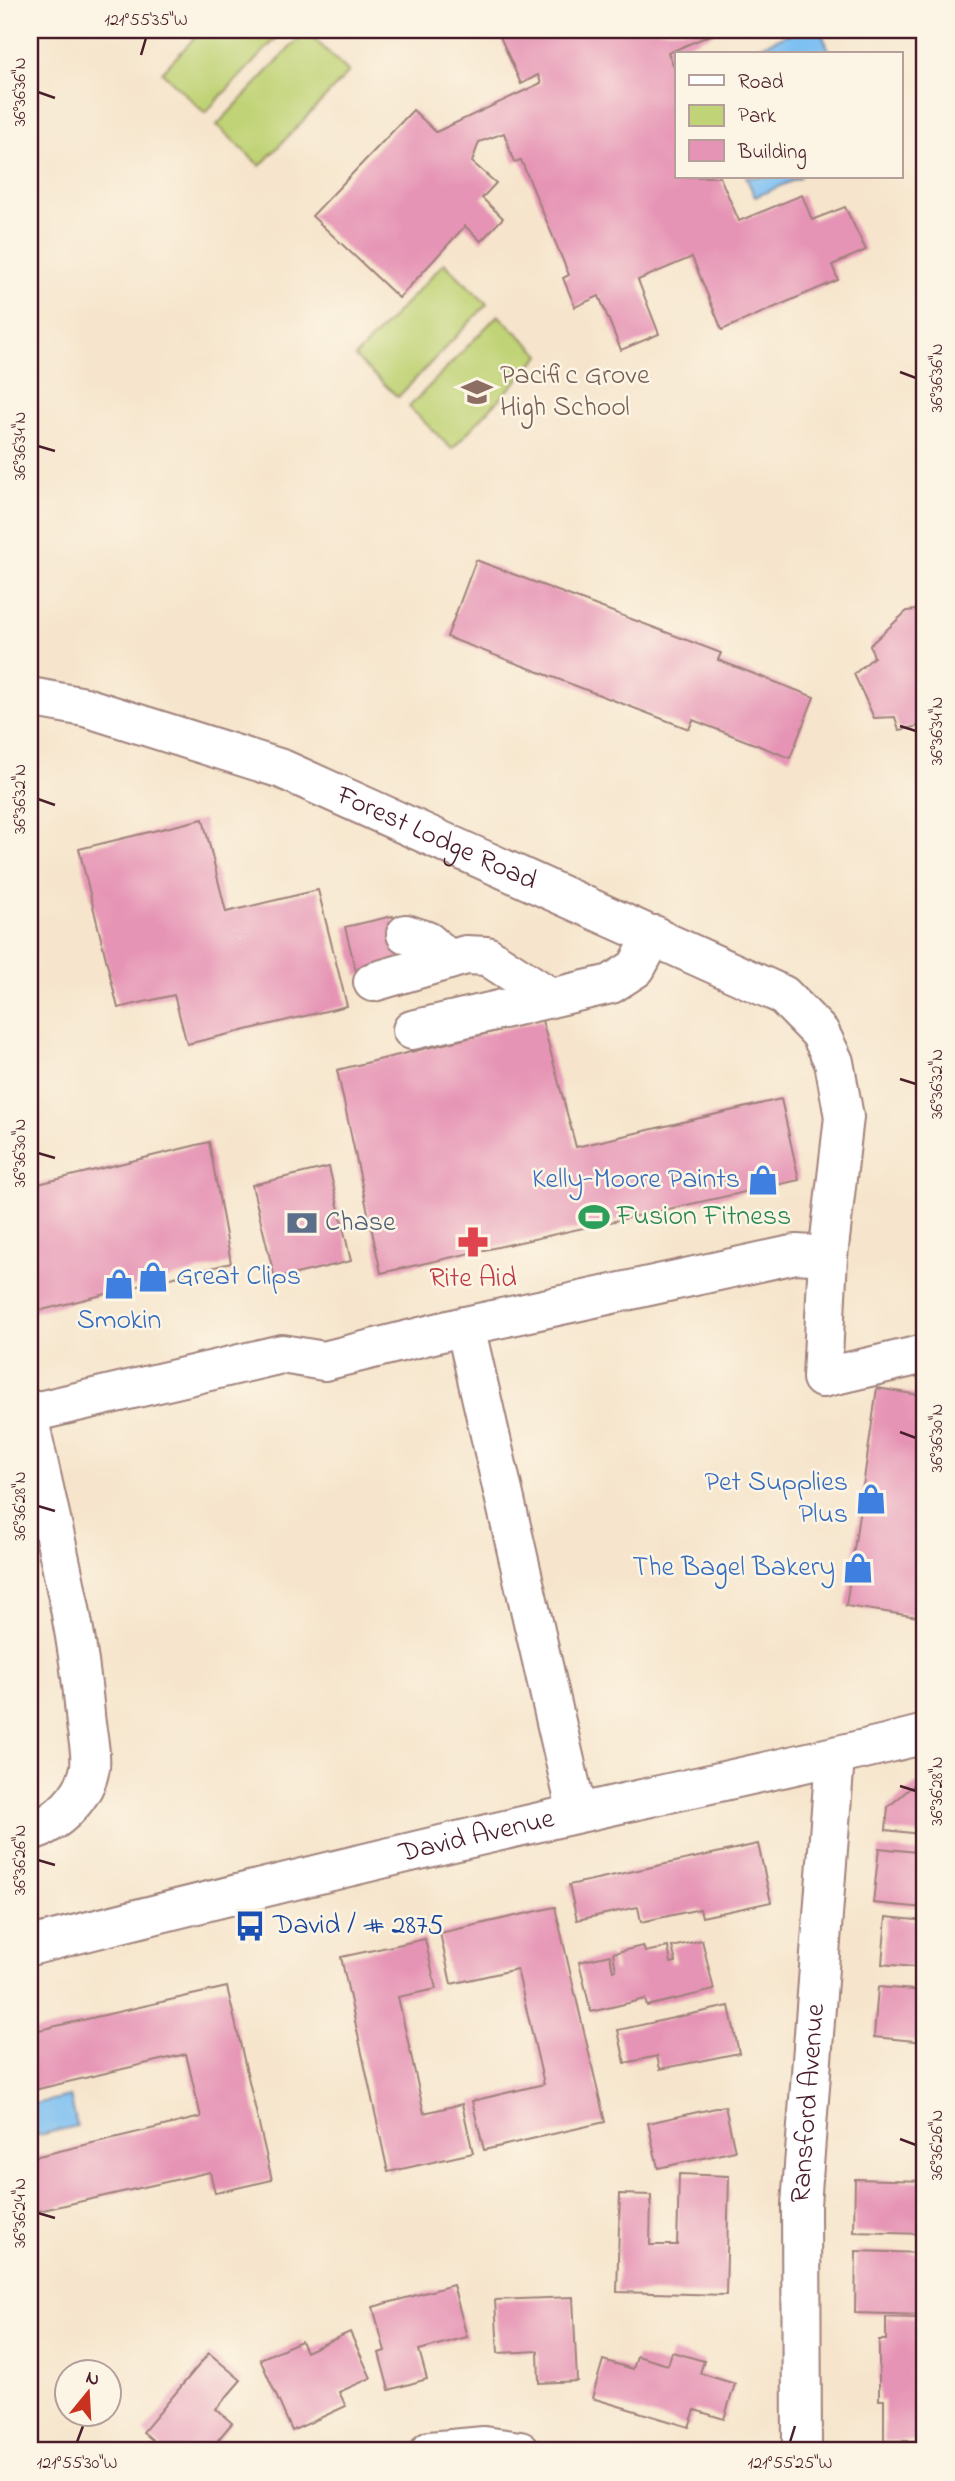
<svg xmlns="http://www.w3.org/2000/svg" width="955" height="2481" font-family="'Indie Flower',sans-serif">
	<rect width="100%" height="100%" fill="#fcf5e5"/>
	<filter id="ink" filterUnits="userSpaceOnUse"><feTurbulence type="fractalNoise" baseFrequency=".0143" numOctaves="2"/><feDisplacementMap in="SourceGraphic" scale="14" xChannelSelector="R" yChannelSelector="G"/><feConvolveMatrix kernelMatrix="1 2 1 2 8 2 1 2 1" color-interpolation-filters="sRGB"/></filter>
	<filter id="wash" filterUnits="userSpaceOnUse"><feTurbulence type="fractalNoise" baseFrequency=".00686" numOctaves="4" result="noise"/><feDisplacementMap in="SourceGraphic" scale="28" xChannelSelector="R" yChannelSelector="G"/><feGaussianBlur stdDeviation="1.57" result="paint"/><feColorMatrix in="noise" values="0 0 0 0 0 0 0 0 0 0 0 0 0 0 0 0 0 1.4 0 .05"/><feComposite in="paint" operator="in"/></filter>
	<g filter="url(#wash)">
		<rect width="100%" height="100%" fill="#f6e5cc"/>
		<g fill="#c0d376" stroke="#857950" stroke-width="2">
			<polygon points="202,30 284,30 205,113 162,72"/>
			<polygon points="306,31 349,72 260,166 217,125"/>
			<polygon points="444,263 487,304 398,397 355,357"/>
			<polygon points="498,315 541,355 452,449 409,407"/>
		</g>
		<g fill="#7cbff2" stroke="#636f8e" stroke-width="2">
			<polygon points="798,30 820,30 831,54 742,54"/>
			<polygon points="746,177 801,177 755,197"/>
			<polygon points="70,2096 77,2126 30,2137 30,2105"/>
		</g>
		<g id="blocks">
			<g fill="#e694b5">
				<polygon points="497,30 722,30 668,53 677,74 677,177 720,177 739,221 802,195 812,220 845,207 866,250 832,265 838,280 722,330 692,257 638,280 659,334 621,350 599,296 575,307 563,278 569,275 521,160 514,162 504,133 479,142 472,162 496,183 482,198 503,218 481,241 465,226 399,298 312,216 413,110 436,132 541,83 538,75 521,84"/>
				<polygon points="476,560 721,653 718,660 814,697 790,758 693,720 689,729 447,637"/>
				<polygon points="925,609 925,725 899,730 895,717 874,718 854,674 874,657 870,645 907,611"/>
				<polygon points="203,819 226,912 318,890 347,1006 187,1044 174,995 118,1008 79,849"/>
				<polygon points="393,916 405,964 357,976 345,927"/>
				<polygon points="542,1020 576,1147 781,1099 799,1180 381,1273 337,1070"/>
				<polygon points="209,1142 231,1263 30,1313 30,1186"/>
				<polygon points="329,1167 351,1261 275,1279 252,1185"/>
				<polygon points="877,1388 925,1396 925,1618 846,1606"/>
				<polygon points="30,1768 38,1815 30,1816"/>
				<polygon points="915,1784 925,1785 920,1834 886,1830 888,1807"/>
				<polygon points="758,1844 771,1902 702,1917 700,1909 641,1922 638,1907 577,1920 569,1885"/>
				<polygon points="879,1848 925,1853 925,1908 873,1903"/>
				<polygon points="555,1907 605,2122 484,2150 472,2101 544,2084 517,1969 451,1984 440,1933"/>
				<polygon points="886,1917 925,1921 925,1968 882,1964"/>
				<polygon points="425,1939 436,1989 398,1997 424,2113 462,2104 473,2153 388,2172 341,1957"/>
				<polygon points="702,1940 714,1990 647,2006 645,1999 591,2012 579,1962 610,1955 613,1971 616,1970 613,1953 643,1946 645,1952 668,1947 671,1963 676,1962 672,1947"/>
				<polygon points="227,1987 272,2180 215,2193 210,2172 30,2213 30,2158 201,2117 186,2054 30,2091 30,2032"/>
				<polygon points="878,1987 925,1991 925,2042 874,2037"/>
				<polygon points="729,2006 739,2053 660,2069 657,2056 625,2063 618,2030"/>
				<polygon points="725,2106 735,2151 658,2168 648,2123"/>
				<polygon points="679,2174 729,2176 726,2295 617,2292 620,2194 651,2195 650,2245 677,2245"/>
				<polygon points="855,2179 925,2181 925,2234 854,2232"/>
				<polygon points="856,2251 925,2253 925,2315 855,2313"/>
				<polygon points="453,2285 467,2337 419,2350 427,2379 389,2390 379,2353 385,2351 373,2307"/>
				<polygon points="573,2297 577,2381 539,2383 538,2351 498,2353 495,2300"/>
				<polygon points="886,2317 925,2318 925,2441 884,2441 884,2400 879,2400 879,2340 886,2340"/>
				<polygon points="350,2332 371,2378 339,2392 346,2406 292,2431 260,2359 301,2341 306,2352"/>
				<polygon points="672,2352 704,2361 700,2373 735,2384 724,2419 695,2410 689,2427 592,2398 603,2360 633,2369 637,2356 668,2365"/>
				<polygon points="209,2353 241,2380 216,2409 232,2423 218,2440 222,2444 216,2451 166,2451 143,2432"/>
			</g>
		</g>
	</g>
	<g filter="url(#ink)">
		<use href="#blocks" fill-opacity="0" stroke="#a0827c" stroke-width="2"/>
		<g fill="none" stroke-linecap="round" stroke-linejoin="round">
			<g stroke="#a0827c" stroke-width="42">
				<g id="minor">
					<path id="s1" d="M30,697L85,707L282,769L783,995L820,1033L834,1062L844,1117L828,1256L822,1378L925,1354"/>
					<polyline points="406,934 427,941 449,960"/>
					<polyline points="373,982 466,955 487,956 550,997"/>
					<polyline points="412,1030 611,984 636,968 654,935"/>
					<polyline points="465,1326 577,1813"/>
					<polyline points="30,1413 282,1354 324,1361 465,1326 796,1254 828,1256"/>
					<path d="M30,1424C50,1520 77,1617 85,1714C86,1732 92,1750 90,1767C86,1795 57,1825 30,1831"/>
					<path id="s2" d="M30,1946C211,1900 392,1855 575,1814C692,1787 809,1764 925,1734"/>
					<polyline points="430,2451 484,2446 520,2451"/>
					<path id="s3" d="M802,2451L801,2205L835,1757"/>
				</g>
			</g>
			<use href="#minor" stroke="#fff" stroke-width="38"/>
		</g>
	</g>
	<path fill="none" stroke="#4a1f2b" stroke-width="2.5" d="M141,55L146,38M38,92L55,98M900,372L916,378M38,446L55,451M900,726L916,731M38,799L55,805M900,1079L916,1084M38,1153L55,1158M900,1432L916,1438M38,1506L55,1511M900,1786L916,1791M38,1860L55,1865M900,2139L916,2145M38,2213L55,2218M77,2442L83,2426M790,2442L795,2426"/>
	<defs>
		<g id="school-bare" transform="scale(2.415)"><path d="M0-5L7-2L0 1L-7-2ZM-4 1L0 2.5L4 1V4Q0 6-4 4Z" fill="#8d6e63" stroke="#fcf5e5" stroke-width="2.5" paint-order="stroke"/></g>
		<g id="shop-bare" transform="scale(2.415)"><path d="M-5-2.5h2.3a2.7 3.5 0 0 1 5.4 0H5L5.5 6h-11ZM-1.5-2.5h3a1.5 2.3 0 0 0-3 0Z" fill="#3f7fe0" stroke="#fcf5e5" stroke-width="2.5" paint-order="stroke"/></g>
		<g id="stadium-bare" transform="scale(2.415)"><path d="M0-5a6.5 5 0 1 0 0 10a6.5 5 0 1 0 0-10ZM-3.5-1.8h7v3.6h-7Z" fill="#2e9e5b" stroke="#fcf5e5" stroke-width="2.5" paint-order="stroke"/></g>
		<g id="bank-bare" transform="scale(2.415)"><path d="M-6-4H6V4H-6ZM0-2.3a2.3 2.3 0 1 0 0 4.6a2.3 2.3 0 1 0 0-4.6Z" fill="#5c6f8a" stroke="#fcf5e5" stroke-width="2.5" paint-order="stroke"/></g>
		<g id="pharmacy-bare" transform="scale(2.415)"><path d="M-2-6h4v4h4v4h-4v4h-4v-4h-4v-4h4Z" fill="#e0444e" stroke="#fcf5e5" stroke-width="2.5" paint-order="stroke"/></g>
		<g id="bus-bare" transform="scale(2.415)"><path d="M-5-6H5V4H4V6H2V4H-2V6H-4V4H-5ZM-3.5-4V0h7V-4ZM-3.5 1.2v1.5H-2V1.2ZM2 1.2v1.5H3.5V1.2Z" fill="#1a4fb4" stroke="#fcf5e5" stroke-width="2.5" paint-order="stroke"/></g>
	</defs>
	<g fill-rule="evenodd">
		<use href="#school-bare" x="477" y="392"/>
		<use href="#shop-bare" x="763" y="1180"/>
		<use href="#stadium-bare" x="594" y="1217"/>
		<use href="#bank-bare" x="302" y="1223"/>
		<use href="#pharmacy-bare" x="473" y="1242"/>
		<use href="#shop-bare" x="153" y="1277"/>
		<use href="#shop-bare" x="119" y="1284"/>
		<use href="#shop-bare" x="871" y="1499"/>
		<use href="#shop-bare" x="858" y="1568"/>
		<use href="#bus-bare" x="250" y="1926"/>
	</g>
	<g text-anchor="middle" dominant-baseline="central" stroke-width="5" stroke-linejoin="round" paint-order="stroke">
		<g font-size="28" fill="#785e54" stroke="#fcf5e5" text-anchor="start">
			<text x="500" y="376">Pacific Grove<tspan x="500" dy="32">High School</tspan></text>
		</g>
		<g font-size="28" fill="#4a1f2b" stroke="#fcf5e5">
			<text stroke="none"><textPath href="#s1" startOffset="432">Forest Lodge Road</textPath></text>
			<text stroke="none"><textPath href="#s2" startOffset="460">David Avenue</textPath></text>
			<text stroke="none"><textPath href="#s3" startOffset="348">Ransford Avenue</textPath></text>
		</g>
		<g font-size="28" fill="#366cbe" stroke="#fcf5e5" text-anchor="end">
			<text x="740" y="1180">Kelly-Moore Paints</text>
			<text x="176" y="1277" text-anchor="start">Great Clips</text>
			<text x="119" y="1321" text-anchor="middle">Smokin</text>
			<text x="848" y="1483">Pet Supplies<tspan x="848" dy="32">Plus</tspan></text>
			<text x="835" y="1568">The Bagel Bakery</text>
		</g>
		<g font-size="28" fill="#27864d" stroke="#fcf5e5" text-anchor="start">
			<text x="617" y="1217">Fusion Fitness</text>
		</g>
		<g font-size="28" fill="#4e5e75" stroke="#fcf5e5" text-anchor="start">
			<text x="325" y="1223">Chase</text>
		</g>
		<g font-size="28" fill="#be3a42" stroke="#fcf5e5">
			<text x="473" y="1279">Rite Aid</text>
		</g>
		<g font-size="28" fill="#164399" stroke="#fcf5e5" text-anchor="start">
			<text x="273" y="1926">David / # 2875</text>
		</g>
	</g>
	<rect width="955" height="2481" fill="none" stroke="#fcf5e5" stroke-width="77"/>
	<rect x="675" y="52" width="228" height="126" fill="#fcf5e5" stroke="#b59f9b" stroke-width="2"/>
	<rect x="689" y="75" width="35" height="10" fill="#ffffff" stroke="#b59f9b" stroke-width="2"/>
	<text x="738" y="88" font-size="21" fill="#4a1f2b">Road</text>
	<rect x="689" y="105" width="35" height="21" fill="#c0d376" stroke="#b59f9b" stroke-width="2"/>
	<text x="738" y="122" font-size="21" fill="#4a1f2b">Park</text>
	<rect x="689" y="140" width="35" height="21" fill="#e694b5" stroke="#b59f9b" stroke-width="2"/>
	<text x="738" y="158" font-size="21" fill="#4a1f2b">Building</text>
	<g transform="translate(88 2393) rotate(18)"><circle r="33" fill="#fcf5e5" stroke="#b59f9b" stroke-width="2"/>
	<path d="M0-5L12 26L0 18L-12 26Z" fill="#c8321e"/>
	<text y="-10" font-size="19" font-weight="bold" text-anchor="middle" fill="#4a1f2b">N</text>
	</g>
	<rect x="38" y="38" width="878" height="2404" fill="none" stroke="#4a1f2b" stroke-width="2.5"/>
	<g font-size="18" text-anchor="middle" fill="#4a1f2b">
		<text x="146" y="25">121°55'35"W</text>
		<text transform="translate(19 92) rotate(-90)" y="6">36°36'36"N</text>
		<text transform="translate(936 378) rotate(-90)" y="6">36°36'36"N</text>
		<text transform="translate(19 446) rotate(-90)" y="6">36°36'34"N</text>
		<text transform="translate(936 731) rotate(-90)" y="6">36°36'34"N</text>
		<text transform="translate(19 799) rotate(-90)" y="6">36°36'32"N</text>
		<text transform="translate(936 1084) rotate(-90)" y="6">36°36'32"N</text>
		<text transform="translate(19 1153) rotate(-90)" y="6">36°36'30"N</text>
		<text transform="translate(936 1438) rotate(-90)" y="6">36°36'30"N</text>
		<text transform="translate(19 1506) rotate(-90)" y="6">36°36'28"N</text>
		<text transform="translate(936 1791) rotate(-90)" y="6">36°36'28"N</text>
		<text transform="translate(19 1860) rotate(-90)" y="6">36°36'26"N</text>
		<text transform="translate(936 2145) rotate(-90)" y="6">36°36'26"N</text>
		<text transform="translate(19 2213) rotate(-90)" y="6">36°36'24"N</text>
		<text x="77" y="2468">121°55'30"W</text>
		<text x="790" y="2468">121°55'25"W</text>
	</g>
</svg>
